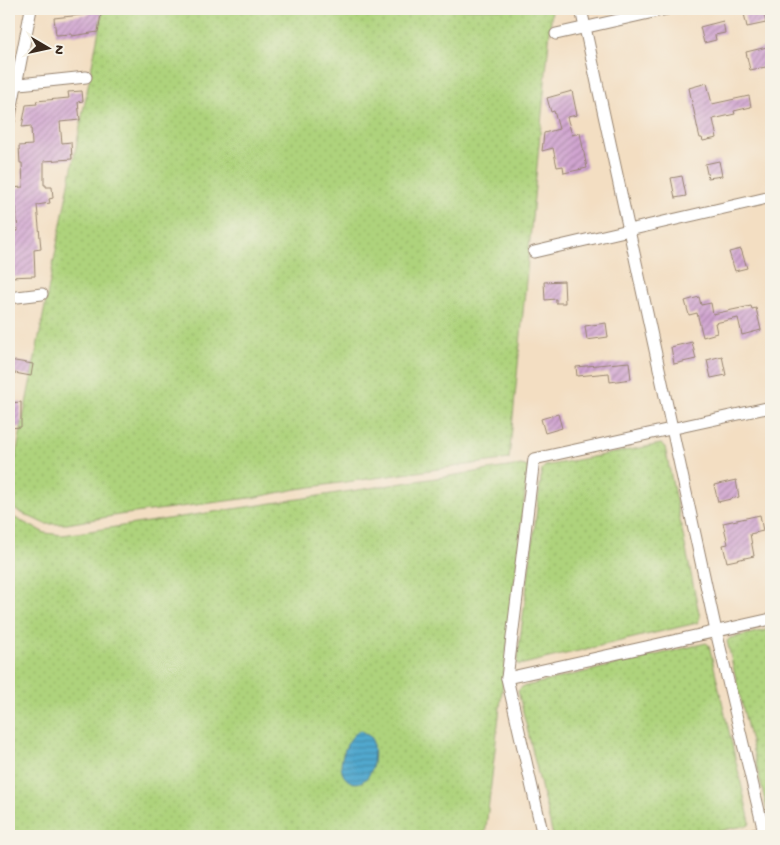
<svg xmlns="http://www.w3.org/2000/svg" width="780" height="845" font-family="'Gochi Hand',sans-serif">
	<defs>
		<pattern id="grass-dots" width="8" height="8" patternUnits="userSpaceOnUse" patternTransform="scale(1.25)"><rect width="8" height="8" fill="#aed37c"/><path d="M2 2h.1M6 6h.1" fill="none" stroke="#97b56b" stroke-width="1.8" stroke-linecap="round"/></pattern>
		<pattern id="water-rules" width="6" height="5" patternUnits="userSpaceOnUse" patternTransform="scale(1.25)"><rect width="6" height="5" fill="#51a8ce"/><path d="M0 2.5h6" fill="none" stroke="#4489a7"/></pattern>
		<pattern id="building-hatch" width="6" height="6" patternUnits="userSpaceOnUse" patternTransform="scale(1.25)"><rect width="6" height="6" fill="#d0a4d0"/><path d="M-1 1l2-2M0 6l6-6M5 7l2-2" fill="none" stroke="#aa86a8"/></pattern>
	</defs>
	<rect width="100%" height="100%" fill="#f7f3e8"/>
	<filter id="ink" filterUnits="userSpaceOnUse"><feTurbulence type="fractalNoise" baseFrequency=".02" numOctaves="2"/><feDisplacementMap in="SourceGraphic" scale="10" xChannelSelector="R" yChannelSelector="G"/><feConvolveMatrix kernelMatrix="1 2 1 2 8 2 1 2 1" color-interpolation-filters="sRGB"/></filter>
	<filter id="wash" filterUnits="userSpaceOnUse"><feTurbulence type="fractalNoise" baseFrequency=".0096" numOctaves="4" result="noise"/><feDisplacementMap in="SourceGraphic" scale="20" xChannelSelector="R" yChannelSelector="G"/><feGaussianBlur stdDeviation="1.12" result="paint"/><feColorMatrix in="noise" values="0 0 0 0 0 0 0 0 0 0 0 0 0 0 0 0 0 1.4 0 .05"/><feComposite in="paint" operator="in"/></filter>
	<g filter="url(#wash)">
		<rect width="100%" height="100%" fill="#f3dec2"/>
		<g fill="url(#grass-dots)" stroke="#747e4d">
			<polygon points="103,9 552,9 509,459 297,489 257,497 119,515 67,524 45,524 9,507 9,491"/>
			<polygon points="661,444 665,447 700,618 697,623 519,665 517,663 542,470 545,466"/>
			<polygon points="521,465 528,467 485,836 9,836 9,515 45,533 63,535"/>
			<polygon points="771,629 771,820 769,818 727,641 730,638"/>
			<polygon points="706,643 709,645 750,822 749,825 694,836 553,836 518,691 522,687"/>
		</g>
		<path fill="url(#water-rules)" stroke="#466976" d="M360,730L372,738C384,801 328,790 344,752C347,743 352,735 360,730Z"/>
		<g id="blocks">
			<g fill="url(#building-hatch)">
				<polygon points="91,9 102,9 98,32 72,36 72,34 56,35 54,18 90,14"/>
				<polygon points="743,9 763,9 766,23 747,27"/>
				<polygon points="723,21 725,33 715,35 716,40 704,43 700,27"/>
				<polygon points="767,47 771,66 750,70 746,52"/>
				<polygon points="707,83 712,104 749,96 751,107 734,111 735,114 713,119 717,138 703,141 702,138 700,138 698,130 689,88"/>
				<polygon points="82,91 83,101 78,102 80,120 60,122 62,143 71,142 72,159 44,161 44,185 46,185 46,187 52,187 53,198 49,199 50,203 37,205 41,249 34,250 35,276 9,277 9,237 12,237 12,231 18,231 16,207 9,208 9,196 11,188 23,187 22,163 20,163 19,146 32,145 31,126 22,127 26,105 37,104 36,101 69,98 68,92"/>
				<polygon points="572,91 577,115 567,117 572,135 580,133 587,168 564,173 563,166 557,167 553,148 542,151 544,133 559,129 554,111 551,112 547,98"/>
				<polygon points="719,161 722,176 708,178 705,164"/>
				<polygon points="682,176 686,196 675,198 671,178"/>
				<polygon points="741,249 747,268 735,271 729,252"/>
				<polygon points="564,281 565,303 556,303 556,299 545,300 544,282"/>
				<polygon points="699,297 701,305 711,303 713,314 751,306 752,309 756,308 761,330 742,335 738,318 715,323 717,333 703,337 697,313 689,315 685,301"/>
				<polygon points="606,323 608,337 587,340 585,326"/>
				<polygon points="692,342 696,359 674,364 671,347"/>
				<polygon points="722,356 726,375 711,378 707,360"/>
				<polygon points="9,360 33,364 31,376 9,372"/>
				<polygon points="629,362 631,379 610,382 609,373 577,376 576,367"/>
				<polygon points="21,402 21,427 9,428 9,403"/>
				<polygon points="558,414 562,428 545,433 541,419"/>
				<polygon points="736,480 739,497 718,502 714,485"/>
				<polygon points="760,515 763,531 750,534 754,556 727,562 723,545 728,544 723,523"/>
			</g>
		</g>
	</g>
	<g filter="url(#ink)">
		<use href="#blocks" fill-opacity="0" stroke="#978470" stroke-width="1"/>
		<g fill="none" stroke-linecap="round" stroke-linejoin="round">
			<g stroke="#978470" stroke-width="13">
				<g id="street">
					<polyline points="581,9 716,631 765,836"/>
					<polyline points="556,34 667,9"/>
					<polyline points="10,85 86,77"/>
					<polyline points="9,121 31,9"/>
					<polyline points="534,252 771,197"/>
					<polyline points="9,298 42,294"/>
					<polyline points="507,678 771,619"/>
					<polyline points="543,836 507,678 534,459 771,407"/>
					<polyline points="744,836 770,831"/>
				</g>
			</g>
			<use href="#street" stroke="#fff" stroke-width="11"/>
		</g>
	</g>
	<rect width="780" height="845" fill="none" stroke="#f7f3e8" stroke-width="30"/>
	<g transform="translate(48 48) rotate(99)" stroke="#f7f3e8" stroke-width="4" paint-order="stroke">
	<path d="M0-4L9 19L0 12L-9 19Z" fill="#3b2a1e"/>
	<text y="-8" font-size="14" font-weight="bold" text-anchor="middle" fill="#3b2a1e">N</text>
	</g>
</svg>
